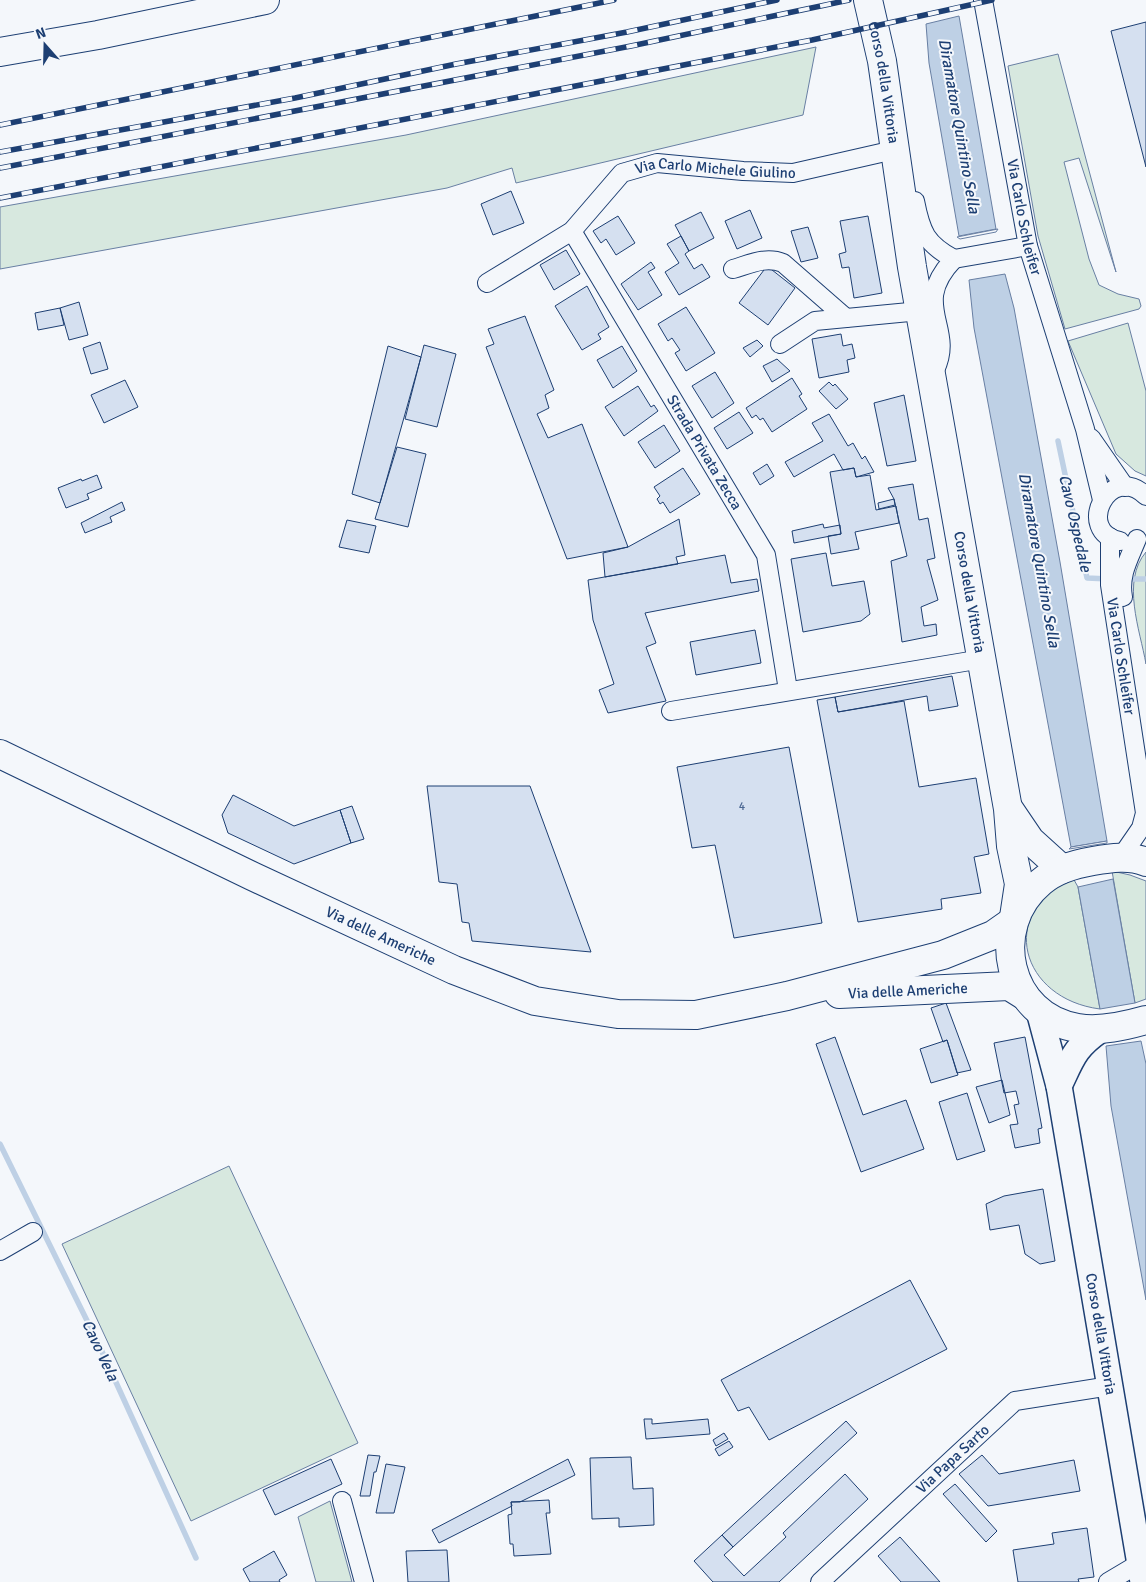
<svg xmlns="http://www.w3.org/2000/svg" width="1146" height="1582" font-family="Signika,sans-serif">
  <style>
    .green { fill: #d7e8df; stroke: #687fa3 }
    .water { fill: #bed0e5; stroke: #687fa3 }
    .pier { fill: #f4f7fb; stroke: #687fa3 }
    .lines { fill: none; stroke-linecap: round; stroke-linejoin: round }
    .stream { stroke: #bed0e5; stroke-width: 5.5 }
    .building { fill: #d5e0f0; stroke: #1d3f73 }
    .minor-casing { stroke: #1d3f73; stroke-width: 20 }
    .secondary-casing { stroke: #1d3f73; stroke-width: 28 }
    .primary-casing { stroke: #1d3f73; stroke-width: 30 }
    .motorway-casing { stroke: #1d3f73; stroke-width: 30 }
    .minor { stroke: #f4f7fb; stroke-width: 18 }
    .secondary { stroke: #f4f7fb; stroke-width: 25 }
    .primary { stroke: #f4f7fb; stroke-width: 28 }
    .motorway { stroke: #f4f7fb; stroke-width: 28 }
    .rail-casing { stroke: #1d3f73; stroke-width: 5.5 }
    .rail { stroke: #f4f7fb; stroke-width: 4; stroke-dasharray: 11; stroke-linecap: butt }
    .labels { text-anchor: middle; stroke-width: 4; stroke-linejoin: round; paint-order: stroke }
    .number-label { font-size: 12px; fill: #4b6792 }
    .street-label { font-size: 15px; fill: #1d3f73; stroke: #f4f7fb }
    .water-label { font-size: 16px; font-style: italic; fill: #1d3f73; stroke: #f4f7fb }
  </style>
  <rect width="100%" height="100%" fill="#f4f7fb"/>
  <path class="green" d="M 816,47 L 803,115 L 516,183 L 512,168 L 447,188 L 0,269 L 0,207 L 406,135 Z
    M 1058,54 L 1116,272 L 1079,158 L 1064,162 L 1089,259 L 1099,285 L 1118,294 L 1139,299 L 1141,306 L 1139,309 L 1065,329 L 1038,236 L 1008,66 Z
    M 1128,323 L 1146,391 L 1146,476 L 1135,471 L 1116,454 L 1068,341 Z
    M 1146,552 L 1146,664 C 1140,630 1121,581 1146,552 Z
    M 1112,871 L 1130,875 L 1146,881 L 1146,999 L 1135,1003 Z
    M 1073,878 L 1078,887 L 1100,1009 C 1021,999 996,913 1073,878 Z
    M 229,1166 L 358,1443 L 191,1521 L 62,1244 Z
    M 330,1501 L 352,1582 L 316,1582 L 298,1517 Z"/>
  <path class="water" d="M 959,16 L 996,229 L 959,236 L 929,63 L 926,24 Z
    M 1005,274 L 1014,308 L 1060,562 L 1107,841 L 1071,847 L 974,328 L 969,280 Z
    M 1113,879 L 1135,1003 L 1100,1009 L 1078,887 Z
    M 1141,1041 L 1146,1064 L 1146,1300 L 1111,1106 L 1106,1046 Z"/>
  <path class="pier" d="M 998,229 L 996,232 L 960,239 L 957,237 Z
    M 1107,841 L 1107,843 L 1069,849 L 1071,847 Z"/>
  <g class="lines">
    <path class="stream" d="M 1058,441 L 1087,578 L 1109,579
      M 1126,579 L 1146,579
      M 0,1144 L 99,1345 L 196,1558"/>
  </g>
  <path class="building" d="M 1146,22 L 1146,167 L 1111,31 Z
    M 511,191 L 524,223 L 493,235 L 481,204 Z
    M 750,210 L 762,238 L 737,249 L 725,221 Z
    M 701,212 L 714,238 L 689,251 L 675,225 Z
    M 618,216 L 635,243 L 616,255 L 606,239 L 601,243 L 593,231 Z
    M 868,216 L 882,293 L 854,298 L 849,267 L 842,268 L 839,254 L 846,252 L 840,221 Z
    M 808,227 L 818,258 L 801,262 L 791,231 Z
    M 681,236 L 689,251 L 685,254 L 694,269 L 702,264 L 710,277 L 679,295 L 665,272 L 679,263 L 667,244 Z
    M 566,250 L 580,274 L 554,290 L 540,265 Z
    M 651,262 L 655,268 L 648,272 L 662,295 L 638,310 L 621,284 Z
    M 767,266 L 795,288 L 768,325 L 739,303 Z
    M 587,286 L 609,327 L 598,334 L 601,339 L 582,350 L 555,306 Z
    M 79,302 L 88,335 L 69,340 L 60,308 Z
    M 686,307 L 715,353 L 686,371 L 675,353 L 680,350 L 672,338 L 668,341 L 658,324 Z
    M 60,308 L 64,325 L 38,330 L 35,313 Z
    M 525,316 L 554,390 L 545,395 L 549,408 L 537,414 L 548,438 L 582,424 L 628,547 L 567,559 L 486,347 L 494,344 L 488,329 Z
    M 841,334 L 843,346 L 852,344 L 855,358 L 847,360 L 849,372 L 819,378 L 812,339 Z
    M 757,340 L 763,346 L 750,357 L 743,348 Z
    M 100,342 L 108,369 L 91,374 L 83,348 Z
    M 424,345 L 456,354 L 437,427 L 405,419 Z
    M 388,346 L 421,357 L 380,503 L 352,494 Z
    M 622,346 L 637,371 L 613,388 L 597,360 Z
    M 777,359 L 790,371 L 772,382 L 763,366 Z
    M 715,372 L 734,403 L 712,418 L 692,386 Z
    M 792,378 L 802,394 L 799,396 L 807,409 L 772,432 L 763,418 L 760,420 L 756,415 L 752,418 L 746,408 Z
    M 125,380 L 138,407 L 104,423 L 91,395 Z
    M 829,382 L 833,386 L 835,384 L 848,399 L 836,409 L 819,391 Z
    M 638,386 L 651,407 L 654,405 L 658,411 L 624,436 L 605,407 Z
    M 904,395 L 916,461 L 887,466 L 874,403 Z
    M 739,412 L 753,433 L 727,449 L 714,428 Z
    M 829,414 L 848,446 L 853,443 L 862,459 L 865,456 L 874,472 L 856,477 L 854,468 L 843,470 L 834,454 L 794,477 L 785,462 L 823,441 L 812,423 Z
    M 664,425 L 680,451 L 655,468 L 638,442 Z
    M 397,447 L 426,454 L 408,527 L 375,519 Z
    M 767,464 L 774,476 L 760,485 L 753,473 Z
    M 683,468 L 700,494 L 670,513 L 663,502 L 660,504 L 657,499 L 660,496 L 654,487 Z
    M 854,468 L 856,477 L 870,475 L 876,510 L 896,506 L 899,523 L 855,532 L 859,549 L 831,554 L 828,536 L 841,534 L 830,472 Z
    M 97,475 L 102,488 L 87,494 L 89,499 L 66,508 L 58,488 L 81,479 L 82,481 Z
    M 913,484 L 919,520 L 928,518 L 935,558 L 927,560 L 938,600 L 921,607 L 924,626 L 936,624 L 937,635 L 902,642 L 891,561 L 907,556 L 894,499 L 888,488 Z
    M 894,499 L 895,505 L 879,509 L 878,503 Z
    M 122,502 L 125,510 L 110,517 L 112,522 L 85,533 L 81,523 Z
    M 679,519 L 685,555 L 676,557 L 678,564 L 605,577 L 603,553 L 628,547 Z
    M 347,520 L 376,526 L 369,553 L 339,547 Z
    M 823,524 L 824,528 L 840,525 L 841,534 L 794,543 L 792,531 Z
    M 826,553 L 832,586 L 864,581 L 870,614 L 861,621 L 803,632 L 791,559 Z
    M 725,555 L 731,583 L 757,579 L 759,591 L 645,613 L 656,643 L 646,647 L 666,701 L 608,713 L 599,690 L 614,684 L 593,620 L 588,580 Z
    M 755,630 L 761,663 L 696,675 L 690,642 Z
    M 952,676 L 958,706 L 929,711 L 927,696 L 838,712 L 835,697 Z
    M 835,697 L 838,712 L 904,701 L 919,787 L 976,778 L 989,854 L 974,857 L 981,893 L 941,899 L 942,909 L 858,922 L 817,700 Z
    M 789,747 L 822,923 L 734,938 L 715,845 L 692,848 L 677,767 Z
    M 427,786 L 530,786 L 591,952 L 472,941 L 469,923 L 462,922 L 457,884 L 439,882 Z
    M 233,795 L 294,826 L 340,810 L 351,843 L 294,864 L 228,833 L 222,815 Z
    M 352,806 L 364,839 L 351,843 L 340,810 Z
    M 946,1003 L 971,1070 L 957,1073 L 947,1040 L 943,1042 L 931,1008 Z
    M 835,1037 L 863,1115 L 906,1100 L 924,1149 L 861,1172 L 816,1044 Z
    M 1025,1037 L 1042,1128 L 1038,1129 L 1040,1143 L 1015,1148 L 1010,1125 L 1018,1124 L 1014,1105 L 1019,1104 L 1016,1091 L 1004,1093 L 994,1043 Z
    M 947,1040 L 958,1075 L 931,1083 L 920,1049 Z
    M 1002,1080 L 1010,1115 L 989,1123 L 976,1087 Z
    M 967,1093 L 985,1151 L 957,1160 L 939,1102 Z
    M 1043,1189 L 1055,1261 L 1040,1264 L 1025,1254 L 1019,1225 L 990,1230 L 986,1204 L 1004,1196 Z
    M 910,1280 L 947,1349 L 769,1440 L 749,1407 L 738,1411 L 721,1380 Z
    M 644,1419 L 652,1419 L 652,1424 L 708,1419 L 710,1434 L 646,1439 Z
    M 846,1421 L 857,1433 L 733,1547 L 722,1535 Z
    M 724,1433 L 728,1439 L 716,1446 L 713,1440 Z
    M 729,1441 L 733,1447 L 719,1456 L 715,1449 Z
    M 368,1455 L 380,1456 L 376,1472 L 374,1472 L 370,1496 L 360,1496 Z
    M 982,1455 L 999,1474 L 1074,1460 L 1080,1491 L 988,1506 L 959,1474 Z
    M 631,1457 L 633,1489 L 653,1488 L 654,1525 L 619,1527 L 619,1518 L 592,1519 L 590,1458 Z
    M 331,1459 L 342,1484 L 275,1515 L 263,1490 Z
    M 568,1459 L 575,1475 L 520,1502 L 511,1502 L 512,1506 L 439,1543 L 432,1530 Z
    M 386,1464 L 405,1467 L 394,1513 L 376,1513 Z
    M 845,1474 L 868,1499 L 779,1582 L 713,1582 L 694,1561 L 722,1535 L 733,1547 L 724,1555 L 744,1576 L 786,1537 L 783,1533 Z
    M 955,1484 L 997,1531 L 986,1542 L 943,1494 Z
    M 549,1500 L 550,1513 L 546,1513 L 551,1554 L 514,1556 L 513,1544 L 510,1544 L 508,1515 L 512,1514 L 511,1502 Z
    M 1087,1528 L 1094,1577 L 1078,1579 L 1079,1582 L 1018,1582 L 1013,1550 L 1054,1544 L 1052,1533 Z
    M 900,1537 L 940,1582 L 901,1582 L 878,1556 Z
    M 447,1550 L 449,1582 L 408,1582 L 406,1551 Z
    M 274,1551 L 287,1575 L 279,1580 L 280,1582 L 250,1582 L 243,1569 Z"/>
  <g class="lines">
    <g class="minor-casing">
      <g id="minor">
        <path id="s1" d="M 983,0 L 1028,246 L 1085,429 L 1102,500"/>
        <path d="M 915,201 C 921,232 926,244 954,259 C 909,306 956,327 935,370"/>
        <path id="s2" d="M 572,231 L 766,555 L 788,690"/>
        <path d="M 954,259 L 1028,246"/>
        <path d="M 733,269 C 750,264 766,256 783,263 L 846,318"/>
        <path id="s3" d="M 487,283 L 572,231 L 622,173 L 657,163 L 743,171 L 793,173 L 894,150"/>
        <path d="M 780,344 L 815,321 L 920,311"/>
        <path d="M 1091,438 L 1125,487"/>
        <path id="s4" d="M 1110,537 L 1110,585 L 1145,813 L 1141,828 L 1121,857"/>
        <path d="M 1120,541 C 1074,532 1109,461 1146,496"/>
        <path d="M 1123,597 C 1119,575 1129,559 1137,539"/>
        <path d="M 671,711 L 982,659"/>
        <path d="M 0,1251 L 33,1232"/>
        <path d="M 342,1501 L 364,1582"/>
        <path id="s5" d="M 820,1582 L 1015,1401 L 1110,1386"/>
        <path d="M 1108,1582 L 1140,1563"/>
      </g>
    </g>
    <g class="secondary-casing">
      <g id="secondary">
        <path id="s6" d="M 1039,1011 L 1059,1086 L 1143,1582"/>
        <path d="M 1059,1086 C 1072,1059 1074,1048 1100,1030"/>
      </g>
    </g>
    <g class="primary-casing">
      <g id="primary">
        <path id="s7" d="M 868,0 L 882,61 L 912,267 L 1008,809 L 1011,846 L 1019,884 L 1014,917"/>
        <path id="s8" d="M 0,754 L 252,876 L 454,970 L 535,1001 L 618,1014 L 696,1015 L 787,996 L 943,955 L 993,935 L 1013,921"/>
        <path d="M 1009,809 L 1030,840 L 1062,869"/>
        <path d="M 1146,862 C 1130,855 1110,858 1093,861 C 1075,864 1056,869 1041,882 C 987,927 1007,1017 1078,1028 C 1100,1032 1125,1026 1146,1020"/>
        <path id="s9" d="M 839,994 L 1009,986 L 1025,996"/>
      </g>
    </g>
    <g class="motorway-casing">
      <path id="motorway" d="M 0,52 L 98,35 L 265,0"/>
    </g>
    <use href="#minor" class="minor"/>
    <use href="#secondary" class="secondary"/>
    <use href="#primary" class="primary"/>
    <use href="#motorway" class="motorway"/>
    <g class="rail-casing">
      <path id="rail" d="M 0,125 L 614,0
        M 0,152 L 295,98 L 456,64 L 627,32 L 777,0
        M 0,168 L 631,46 L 849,0
        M 0,198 L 812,40 L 992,0"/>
    </g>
    <use href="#rail" class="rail"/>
  </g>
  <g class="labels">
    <g class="number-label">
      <text x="742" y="810">4</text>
    </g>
    <g class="street-label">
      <text dy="5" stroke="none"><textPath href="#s7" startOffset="84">Corso della Vittoria</textPath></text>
      <text dy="5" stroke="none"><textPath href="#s3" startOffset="271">Via Carlo Michele Giulino</textPath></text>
      <text dy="5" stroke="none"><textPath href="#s1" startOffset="221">Via Carlo Schleifer</textPath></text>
      <text dy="5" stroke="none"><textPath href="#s2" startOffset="258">Strada Privata Zecca</textPath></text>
      <text dy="5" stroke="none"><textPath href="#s7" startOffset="601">Corso della Vittoria</textPath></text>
      <text dy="5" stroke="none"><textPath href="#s4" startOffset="120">Via Carlo Schleifer</textPath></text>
      <text dy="5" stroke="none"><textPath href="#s8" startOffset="422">Via delle Americhe</textPath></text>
      <text dy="5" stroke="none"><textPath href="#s9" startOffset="69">Via delle Americhe</textPath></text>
      <text dy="5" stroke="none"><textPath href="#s6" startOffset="329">Corso della Vittoria</textPath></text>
      <text dy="5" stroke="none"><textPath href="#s5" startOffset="181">Via Papa Sarto</textPath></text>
    </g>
    <g class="water-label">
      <text transform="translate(960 126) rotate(80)" y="6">Diramatore Quintino Sella</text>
      <text transform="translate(1076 523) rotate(77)" y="6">Cavo Ospedale</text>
      <text transform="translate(1040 560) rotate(80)" y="6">Diramatore Quintino Sella</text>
      <text transform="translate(101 1350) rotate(65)" y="6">Cavo Vela</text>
    </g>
  </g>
  <g transform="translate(45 45) rotate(340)" stroke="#f4f7fb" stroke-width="4" paint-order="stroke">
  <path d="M0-4L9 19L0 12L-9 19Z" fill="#1d3f73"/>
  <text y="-8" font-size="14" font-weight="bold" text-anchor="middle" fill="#1d3f73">N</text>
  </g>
</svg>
